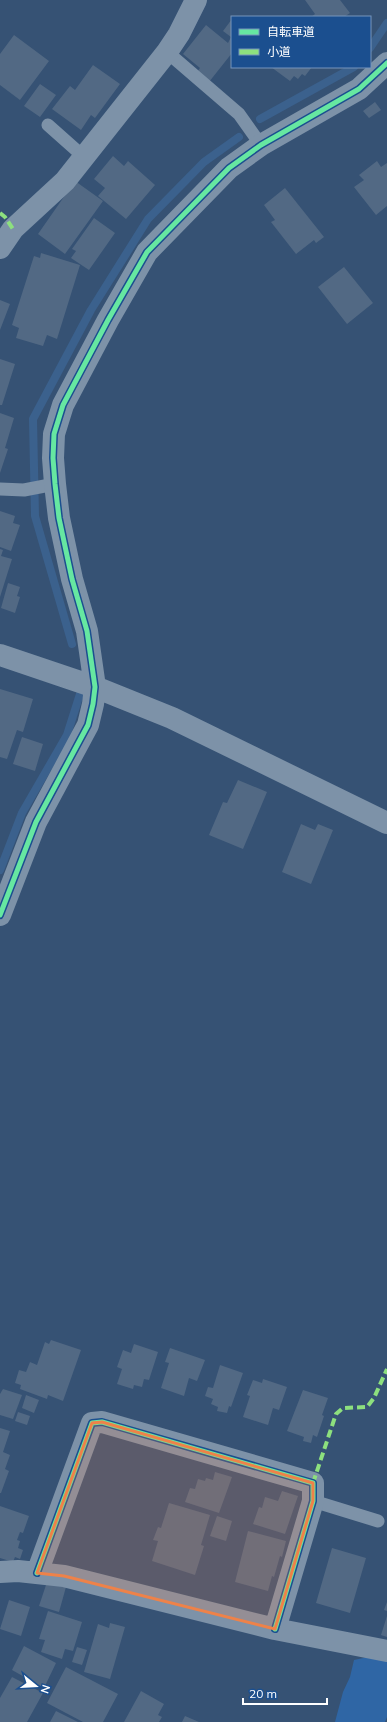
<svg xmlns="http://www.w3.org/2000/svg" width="387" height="1722" font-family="Mulish,'Noto Sans JP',sans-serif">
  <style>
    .green { fill: #2f66a5 }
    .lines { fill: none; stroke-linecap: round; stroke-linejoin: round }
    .stream { stroke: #3b618d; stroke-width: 8 }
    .building { fill: #526984 }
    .lane { stroke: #7d92a8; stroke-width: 13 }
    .street { stroke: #7d92a8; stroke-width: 22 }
    .quiet { stroke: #8de07e; stroke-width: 4; stroke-dasharray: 8 4; stroke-linecap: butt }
    .cycleway-casing { stroke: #1b4f8f; stroke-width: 8 }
    .cycleway { stroke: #66e7a1; stroke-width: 5 }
    .marked { fill: #ee8249; fill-opacity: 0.2; stroke: #ee8249; stroke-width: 3; stroke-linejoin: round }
  </style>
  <rect width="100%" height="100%" fill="#365274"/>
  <path class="green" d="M 368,1657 L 387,1659 L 387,1717 L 385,1722 L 335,1722 L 343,1692 L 350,1677 L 354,1660 Z"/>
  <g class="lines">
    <path class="stream" d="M 370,48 L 387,23
      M 260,119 L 354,67
      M 72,644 L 35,516 L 33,419 L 91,310 L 148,219 L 204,162 L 239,137
      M 0,870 L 22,813 L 67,735 L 80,694"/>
  </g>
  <path class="building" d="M 305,0 L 340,0 L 350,13 L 344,17 L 311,17 L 315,14 Z
    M 232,19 L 232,53 L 209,82 L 197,72 L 200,68 L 183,54 L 206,25 L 228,43 L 231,37 L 223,31 Z
    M 14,35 L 49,61 L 20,100 L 0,85 L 0,54 Z
    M 93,65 L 120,84 L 95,118 L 91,115 L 81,130 L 52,109 L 70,86 L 75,90 Z
    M 271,67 L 312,67 L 305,76 L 302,74 L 298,79 L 294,76 L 290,81 Z
    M 40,84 L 56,95 L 40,117 L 24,106 Z
    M 375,102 L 381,110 L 369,118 L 363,111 Z
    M 113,156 L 124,166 L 128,161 L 155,185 L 126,219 L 98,196 L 105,188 L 94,179 Z
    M 377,161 L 381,167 L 387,163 L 387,206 L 376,215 L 354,187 L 364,180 L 359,175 Z
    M 75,181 L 103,201 L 65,254 L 38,234 Z
    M 285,188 L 324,237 L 316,243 L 314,240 L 296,254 L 271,222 L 275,220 L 264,205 Z
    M 94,218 L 115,233 L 89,270 L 71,258 L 76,251 L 72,249 Z
    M 41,253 L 80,265 L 57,339 L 47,335 L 43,346 L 16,338 L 19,328 L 12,325 L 34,256 L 40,258 Z
    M 344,267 L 373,303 L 347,324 L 318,287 Z
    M 0,300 L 10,304 L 0,330 Z
    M 0,359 L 15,364 L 2,405 L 0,405 Z
    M 0,413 L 14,418 L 5,448 L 8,449 L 0,473 Z
    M 0,511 L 15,516 L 13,523 L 20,525 L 11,551 L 0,547 Z
    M 0,549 L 3,550 L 1,556 L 12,559 L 0,597 Z
    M 8,583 L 20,587 L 17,596 L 20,597 L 15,613 L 1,608 Z
    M 0,689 L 33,699 L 23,732 L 17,730 L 7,759 L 0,757 Z
    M 22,737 L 43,744 L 35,771 L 13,764 Z
    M 238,780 L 267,792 L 243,849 L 209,835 L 223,802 L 227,803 Z
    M 301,824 L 315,830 L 318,824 L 333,830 L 311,884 L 282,872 Z
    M 51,1340 L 81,1350 L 63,1401 L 48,1395 L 47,1399 L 20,1389 L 21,1385 L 15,1383 L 19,1370 L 26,1372 L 30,1362 L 37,1365 L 45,1342 L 49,1344 Z
    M 134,1344 L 158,1352 L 149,1380 L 144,1379 L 142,1387 L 134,1385 L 133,1389 L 117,1384 L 122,1369 L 117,1367 L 123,1350 L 131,1353 Z
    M 170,1348 L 205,1360 L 197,1381 L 189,1378 L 184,1396 L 161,1388 L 169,1363 L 165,1362 Z
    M 220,1365 L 243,1373 L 231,1407 L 229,1406 L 227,1413 L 217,1411 L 218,1407 L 211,1404 L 213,1399 L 205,1396 L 208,1387 L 213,1388 Z
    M 263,1379 L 287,1387 L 279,1410 L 273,1408 L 268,1425 L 243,1417 L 250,1396 L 247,1395 L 253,1380 L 262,1383 Z
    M 3,1389 L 22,1395 L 13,1419 L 0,1415 L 0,1394 Z
    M 303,1390 L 328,1398 L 322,1415 L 324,1416 L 317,1437 L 313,1435 L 311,1443 L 303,1441 L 304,1437 L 287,1431 Z
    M 26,1395 L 39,1400 L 34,1413 L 22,1408 Z
    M 18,1412 L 30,1416 L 27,1425 L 15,1421 Z
    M 0,1428 L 10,1431 L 3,1452 L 10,1455 L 5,1469 L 9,1471 L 1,1493 L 0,1493 Z
    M 215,1472 L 232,1477 L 219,1513 L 185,1502 L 190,1488 L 195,1489 L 198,1479 L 205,1481 L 206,1478 L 213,1480 Z
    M 282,1491 L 298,1496 L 285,1534 L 253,1524 L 259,1507 L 262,1508 L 265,1497 L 278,1501 Z
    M 169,1503 L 210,1515 L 201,1545 L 204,1546 L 195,1575 L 152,1561 L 158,1541 L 153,1540 L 158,1527 L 161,1528 Z
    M 0,1506 L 29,1516 L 23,1533 L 20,1532 L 17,1540 L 20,1541 L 18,1548 L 23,1550 L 20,1559 L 15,1557 L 13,1562 L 0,1558 Z
    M 217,1516 L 232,1521 L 226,1541 L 210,1536 Z
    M 248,1531 L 286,1541 L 282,1557 L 280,1556 L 274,1577 L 272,1576 L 268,1591 L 235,1582 Z
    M 332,1548 L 366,1558 L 350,1613 L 316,1603 Z
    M 47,1582 L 66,1587 L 59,1612 L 39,1606 Z
    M 9,1600 L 30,1607 L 21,1636 L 0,1629 Z
    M 387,1602 L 387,1611 L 384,1610 Z
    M 48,1611 L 82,1622 L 73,1651 L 65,1649 L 62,1659 L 41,1652 L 45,1640 L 39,1639 Z
    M 387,1616 L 387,1637 L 381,1635 Z
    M 110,1623 L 125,1627 L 110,1679 L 84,1672 L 98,1624 L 109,1628 Z
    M 24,1646 L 56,1663 L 44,1688 L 12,1670 Z
    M 77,1647 L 87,1650 L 82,1665 L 72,1662 Z
    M 66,1667 L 118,1694 L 103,1722 L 83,1722 L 47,1703 Z
    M 12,1677 L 43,1693 L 27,1722 L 0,1722 L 0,1698 Z
    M 141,1691 L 164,1704 L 158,1715 L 162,1717 L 159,1722 L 124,1722 Z
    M 56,1711 L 78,1722 L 50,1722 Z
    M 185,1716 L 199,1722 L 182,1722 Z"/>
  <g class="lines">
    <path class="lane" d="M 167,52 L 239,114 L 261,145
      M 48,125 L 84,157
      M 0,489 L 24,490 L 55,484
      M 313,1501 L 378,1521"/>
    <path class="street" d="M 0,248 L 13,229 L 65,181 L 167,52 L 179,34 L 196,0
      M 0,655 L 95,687 L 172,718 L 387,823
      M 0,915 L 36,822 L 88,725 L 93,704 L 95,687 L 87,631 L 72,579 L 59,518 L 55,484 L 53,458 L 54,434 L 63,405 L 108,320 L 147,252 L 229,168 L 261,145 L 359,89 L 387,63
      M 0,1572 L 18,1571 L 64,1576 L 275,1629 L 387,1651
      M 37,1573 L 92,1423 L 102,1422 L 313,1483 L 313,1501 L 275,1629"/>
    <path class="quiet" d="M 0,213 L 5,217 L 13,229
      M 313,1483 L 336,1414 L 343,1408 L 367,1407 L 374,1398 L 387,1369"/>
    <g class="cycleway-casing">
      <path id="cycleway" d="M 0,915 L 36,822 L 88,725 L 93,704 L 95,687 L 87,631 L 72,579 L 59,518 L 55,484 L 53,458 L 54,434 L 63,405 L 108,320 L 147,252 L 229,168 L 261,145 L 359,89 L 387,63
        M 37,1573 L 92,1423 L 102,1422 L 313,1483 L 313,1501 L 275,1629"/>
    </g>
    <use href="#cycleway" class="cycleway"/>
  </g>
  <path class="marked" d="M 102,1422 L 313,1483 L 313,1501 L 275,1629 L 64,1576 L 37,1573 L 92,1423 Z"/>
  <rect x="231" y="16" width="140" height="52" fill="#1b4f8f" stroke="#7695bc"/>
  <rect x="239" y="29" width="20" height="6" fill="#66e7a1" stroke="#7695bc"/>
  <text x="267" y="36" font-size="12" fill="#ffffff">自転車道</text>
  <rect x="239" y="49" width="20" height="6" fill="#8de07e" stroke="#7695bc"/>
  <text x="267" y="56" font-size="12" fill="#ffffff">小道</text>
  <g transform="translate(36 1686) rotate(108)" stroke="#1b4f8f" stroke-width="3" paint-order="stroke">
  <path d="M0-3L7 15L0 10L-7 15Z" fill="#ffffff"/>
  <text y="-6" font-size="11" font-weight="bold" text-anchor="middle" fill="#ffffff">N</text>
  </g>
  <path d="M243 1698v6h84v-6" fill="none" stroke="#ffffff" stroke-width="2"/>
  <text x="249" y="1698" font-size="12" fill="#ffffff" stroke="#1b4f8f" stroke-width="3" paint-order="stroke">20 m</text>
</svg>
